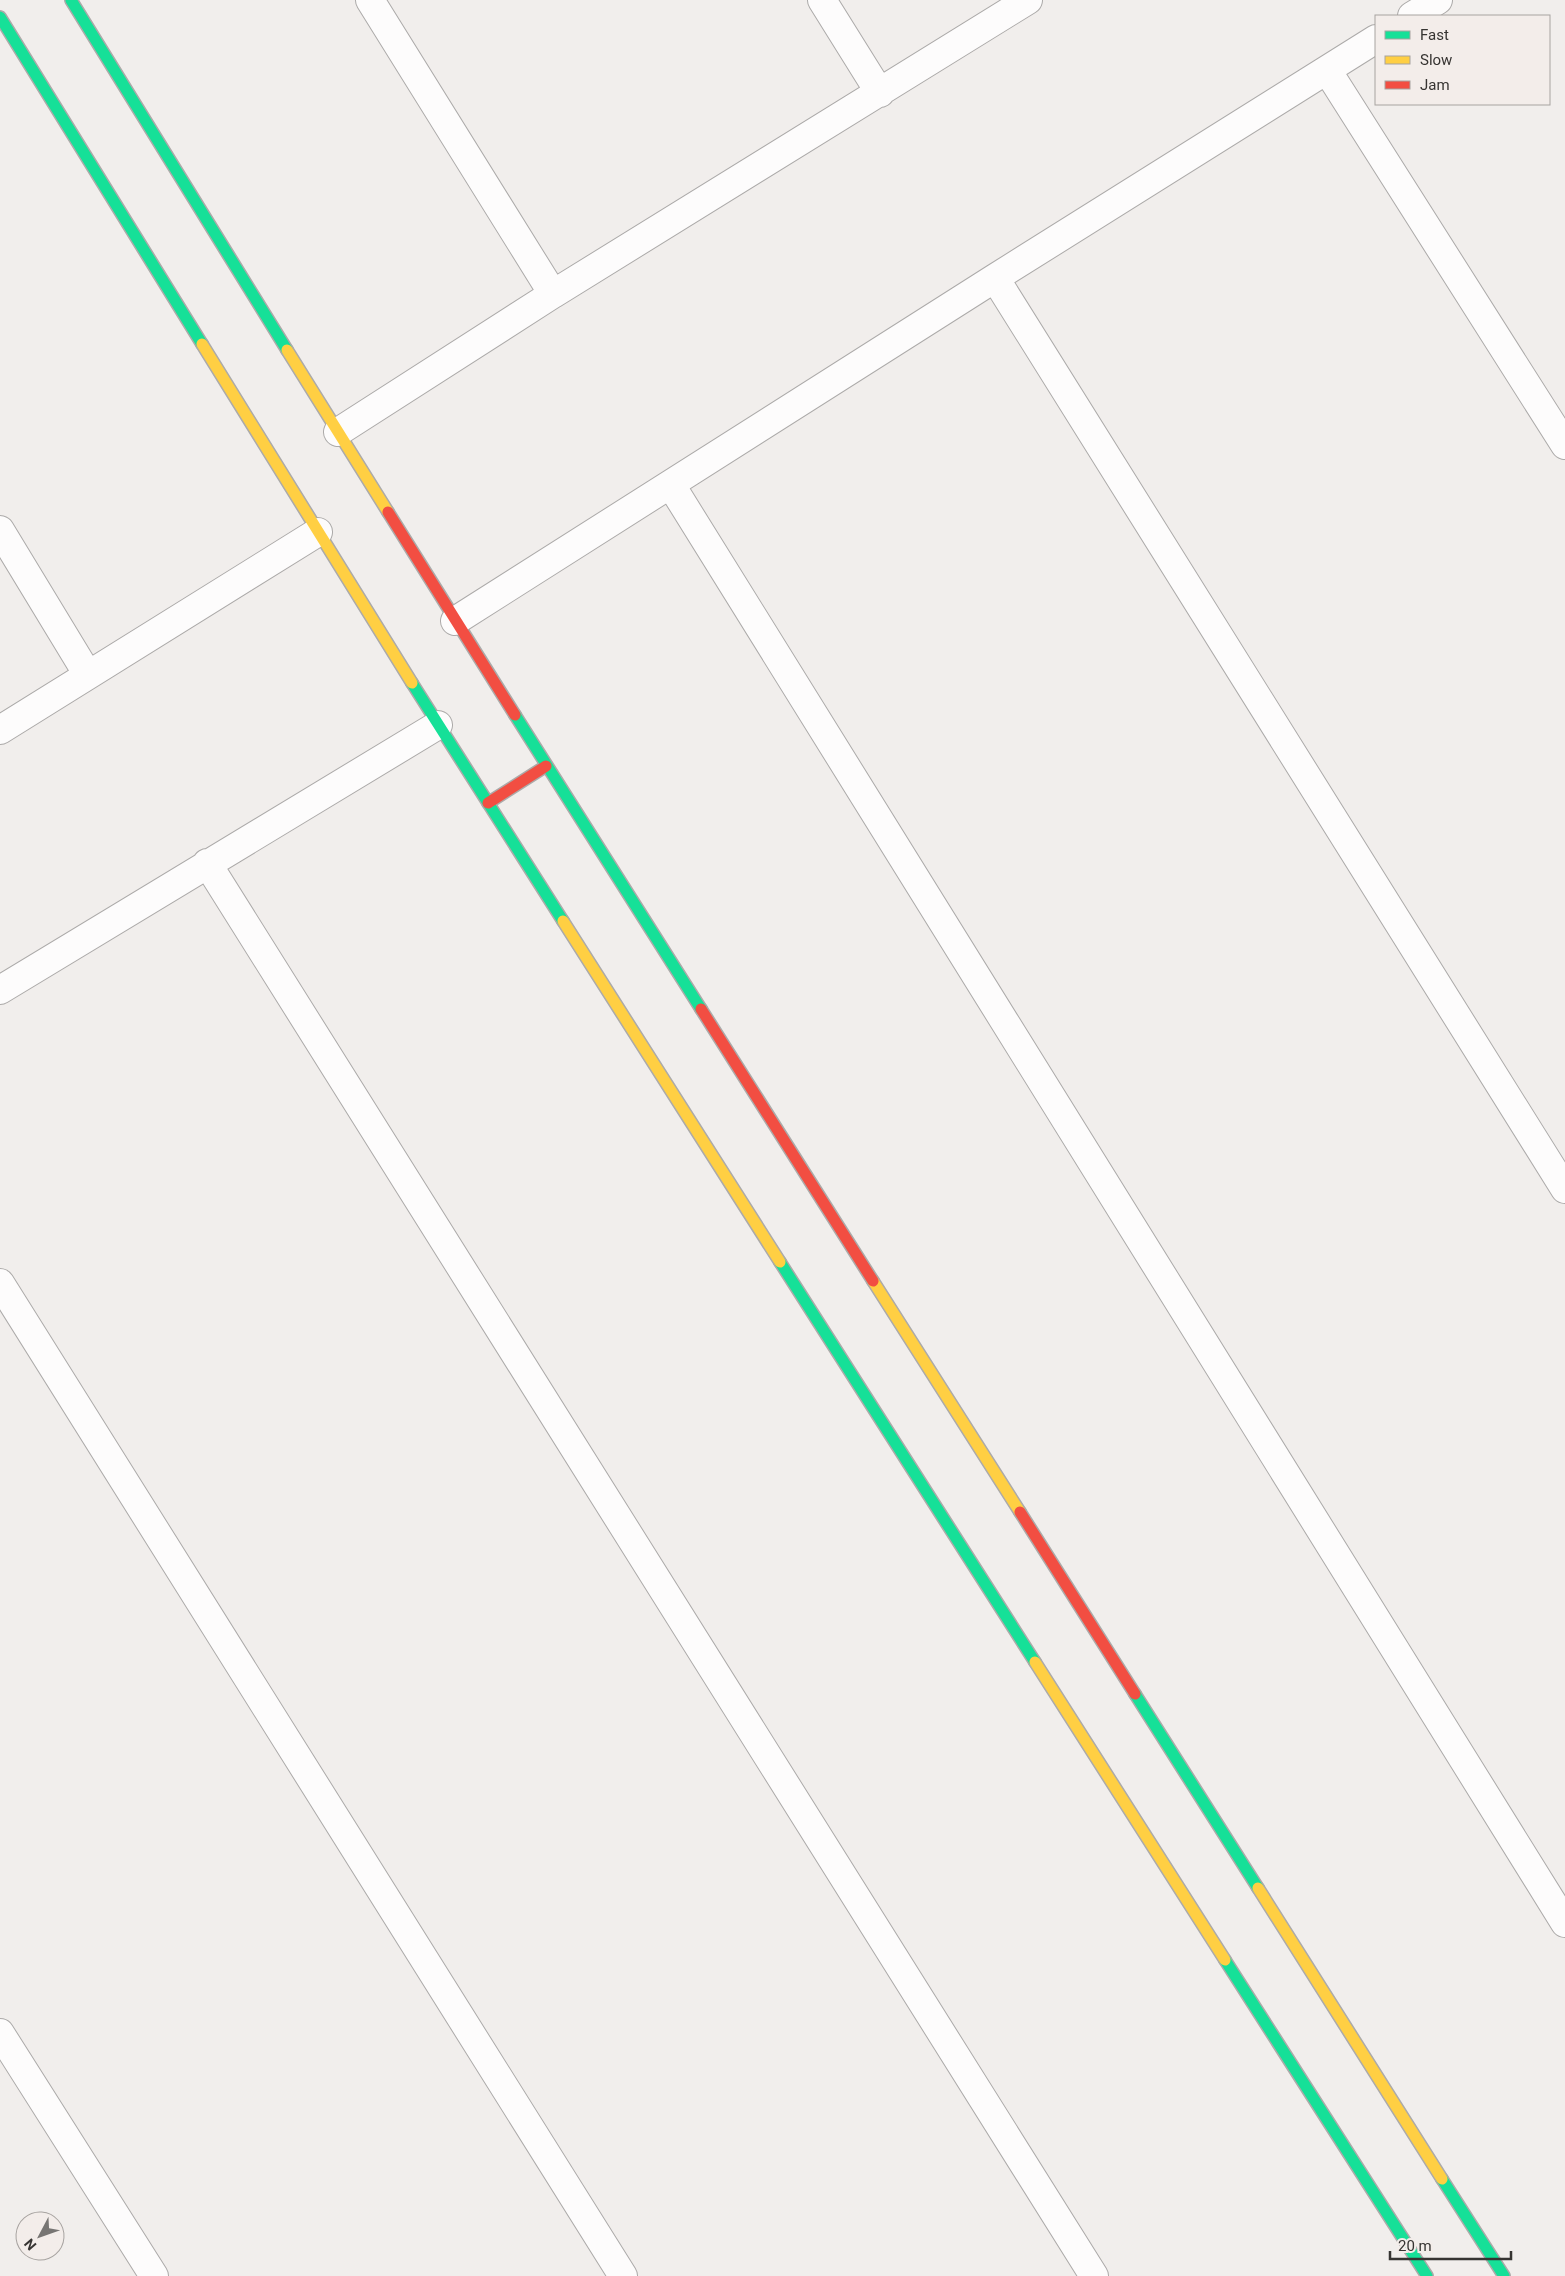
<svg xmlns="http://www.w3.org/2000/svg" width="1565" height="2276" font-family="Roboto,sans-serif">
  <style>
    .lines { fill: none; stroke-linecap: round; stroke-linejoin: round }
    .street-casing { stroke: #acaaa9; stroke-width: 30 }
    .fast-casing { stroke: #acaaa9; stroke-width: 14 }
    .slow-casing { stroke: #acaaa9; stroke-width: 14 }
    .jam-casing { stroke: #acaaa9; stroke-width: 14 }
    .street { stroke: #fdfcfc; stroke-width: 28 }
    .fast { stroke: #16e098; stroke-width: 11 }
    .slow { stroke: #ffcf43; stroke-width: 11 }
    .jam { stroke: #f24e42; stroke-width: 11 }
  </style>
  <rect width="100%" height="100%" fill="#f1eeec"/>
  <g class="lines">
    <g class="street-casing">
      <path id="street" d="M 822,0 L 880,93
        M 1412,16 L 1438,0
        M 1327,70 L 1565,445
        M 995,278 L 1565,1189
        M 553,294 L 1028,0
        M 338,432 L 553,294 L 370,0
        M 671,485 L 1565,1923
        M 0,530 L 88,675
        M 455,621 L 995,278 L 1376,39
        M 0,730 L 318,532
        M 207,863 L 1094,2276
        M 0,990 L 438,725
        M 0,1283 L 623,2276
        M 0,2033 L 154,2276"/>
    </g>
    <g class="fast-casing">
      <path id="fast" d="M 71,0 L 287,350
        M 0,17 L 202,344
        M 412,683 L 563,921
        M 515,715 L 701,1009
        M 780,1262 L 1035,1662
        M 1135,1694 L 1258,1888
        M 1225,1960 L 1427,2276
        M 1442,2179 L 1504,2276"/>
    </g>
    <g class="slow-casing">
      <path id="slow" d="M 202,344 L 412,683
        M 287,350 L 388,512
        M 563,921 L 780,1262
        M 873,1281 L 1020,1512
        M 1035,1662 L 1225,1960
        M 1258,1888 L 1442,2179"/>
    </g>
    <g class="jam-casing">
      <path id="jam" d="M 388,512 L 515,715
        M 488,803 L 546,766
        M 701,1009 L 873,1281
        M 1020,1512 L 1135,1694"/>
    </g>
    <use href="#street" class="street"/>
    <use href="#fast" class="fast"/>
    <use href="#slow" class="slow"/>
    <use href="#jam" class="jam"/>
  </g>
  <rect x="1375" y="15" width="175" height="90" fill="#f3edea" stroke="#a7a3a0"/>
  <rect x="1385" y="31" width="25" height="8" fill="#16e098" stroke="#a7a3a0"/>
  <text x="1420" y="40" font-size="15" fill="#363432">Fast</text>
  <rect x="1385" y="56" width="25" height="8" fill="#ffcf43" stroke="#a7a3a0"/>
  <text x="1420" y="65" font-size="15" fill="#363432">Slow</text>
  <rect x="1385" y="81" width="25" height="8" fill="#f24e42" stroke="#a7a3a0"/>
  <text x="1420" y="90" font-size="15" fill="#363432">Jam</text>
  <g transform="translate(40 2236) rotate(229)"><circle r="24" fill="#f3edea" stroke="#a7a3a0"/>
  <path d="M0-4L9 19L0 12L-9 19Z" fill="#777573"/>
  <text y="-8" font-size="14" font-weight="bold" text-anchor="middle" fill="#363432">N</text>
  </g>
  <path d="M1390 2251v8h121v-8" fill="none" stroke="#363432" stroke-width="2.5"/>
  <text x="1398" y="2251" font-size="15" fill="#363432" stroke="#f3edea" stroke-width="4" paint-order="stroke">20 m</text>
</svg>
